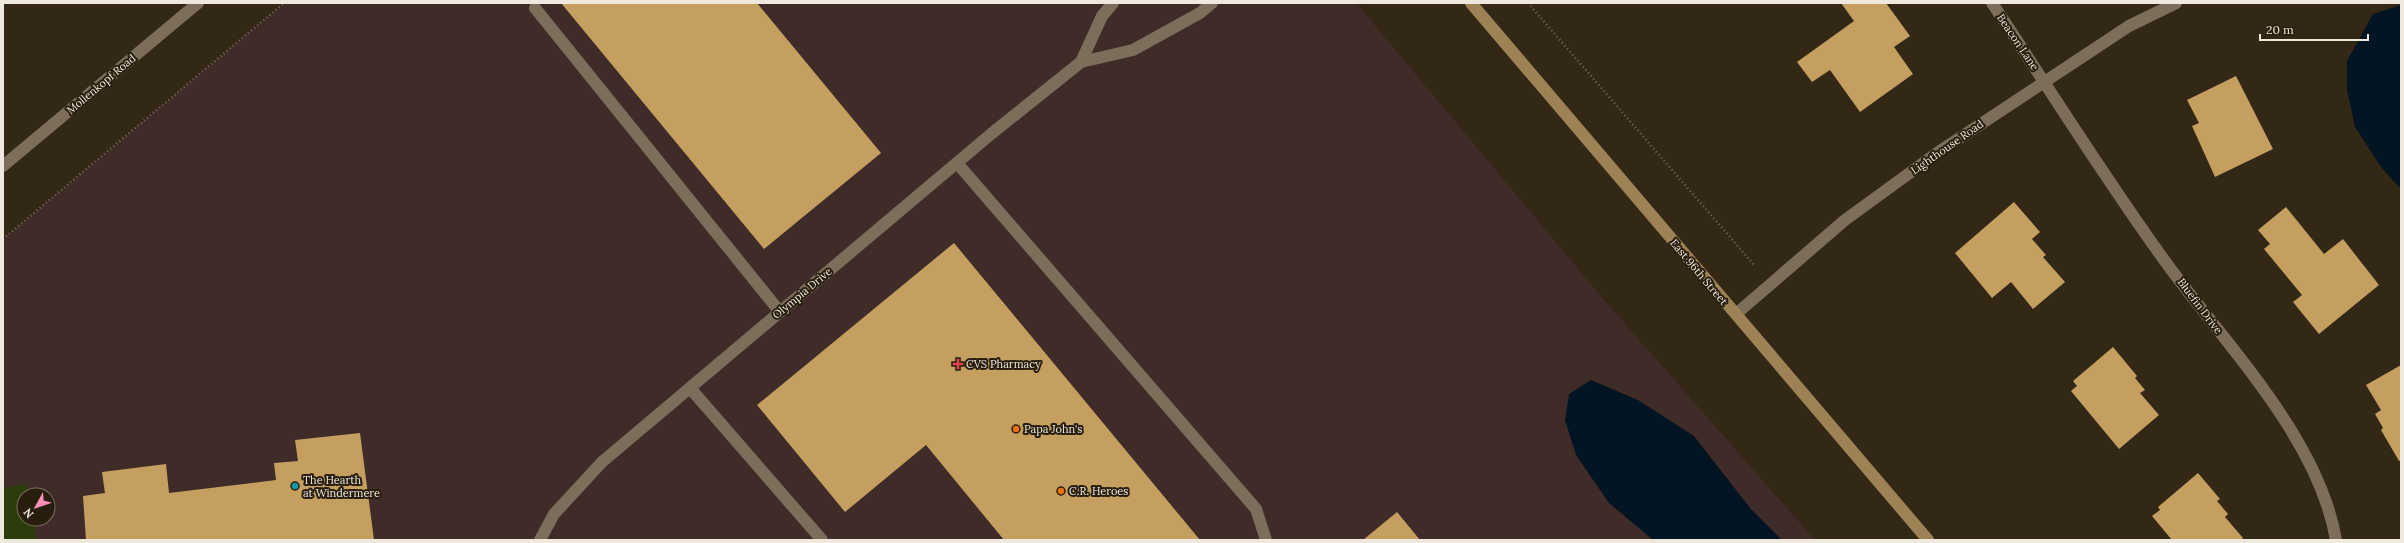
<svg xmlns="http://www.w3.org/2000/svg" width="2404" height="543" font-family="Lora,serif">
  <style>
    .commercial { fill: #3f2c28; fill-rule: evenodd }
    .green { fill: #2c3c0d }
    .water { fill: #031422 }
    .building { fill: #c59f60 }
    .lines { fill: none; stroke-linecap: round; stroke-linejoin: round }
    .path { stroke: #756b5b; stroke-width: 2.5; stroke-dasharray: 1 3; stroke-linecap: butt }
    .lane { stroke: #7b6e5a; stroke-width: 12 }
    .street { stroke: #7b6e5a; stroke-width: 12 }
    .secondary { stroke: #7b6e5a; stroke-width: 12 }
    .primary { stroke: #9c8254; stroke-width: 12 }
    .health-dot { fill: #e0444e; stroke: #291e0d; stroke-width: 1.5 }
    .food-dot { fill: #e8710a; stroke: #291e0d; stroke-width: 1.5 }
    .culture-dot { fill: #0f9aa8; stroke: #291e0d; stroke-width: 1.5 }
    .labels { text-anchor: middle; stroke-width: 4; stroke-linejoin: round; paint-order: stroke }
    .street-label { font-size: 11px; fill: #efe8dd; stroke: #291e0d }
    .poi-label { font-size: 11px; fill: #efe8dd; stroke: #291e0d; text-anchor: start }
  </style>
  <rect width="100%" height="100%" fill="#332816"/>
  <path class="commercial" d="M 284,3 L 1356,3 L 1604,300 L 1815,540 L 3,540 L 3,239 ZM 24,495 L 48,495 L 48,519 L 24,519 Z"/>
  <path class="green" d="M 27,484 L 29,495 L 24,495 L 24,519 L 33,519 L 36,540 L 3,540 L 3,488 Z"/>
  <path class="water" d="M 2401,5 L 2401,189 L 2381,167 L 2355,127 L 2347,90 L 2347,61 L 2373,14 Z
    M 1591,380 L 1638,400 L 1694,436 L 1750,508 L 1782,540 L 1653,540 L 1609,503 L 1576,455 L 1565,420 L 1569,394 Z"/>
  <path class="building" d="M 561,3 L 757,3 L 881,153 L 764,249 Z
    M 1841,3 L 1886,3 L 1910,36 L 1894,47 L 1913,74 L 1860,112 L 1830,70 L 1812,82 L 1797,62 L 1854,21 Z
    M 2236,76 L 2273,149 L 2215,177 L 2192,126 L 2199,123 L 2187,100 Z
    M 2014,202 L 2040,232 L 2032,239 L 2046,255 L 2043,257 L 2065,282 L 2033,309 L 2011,282 L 1992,298 L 1955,253 Z
    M 2286,207 L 2324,254 L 2343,239 L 2379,285 L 2319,334 L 2293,302 L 2302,295 L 2264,249 L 2270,244 L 2258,230 Z
    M 954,243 L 1200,540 L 1004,540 L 926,445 L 845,512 L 757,405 Z
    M 2113,347 L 2137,376 L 2135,378 L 2145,390 L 2140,393 L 2159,415 L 2119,449 L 2071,391 L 2077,386 L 2073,381 Z
    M 2401,365 L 2401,460 L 2399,461 L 2381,430 L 2383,428 L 2375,414 L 2381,410 L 2366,385 Z
    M 360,433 L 374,540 L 86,540 L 83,496 L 105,493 L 102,472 L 166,464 L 169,493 L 276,480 L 274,463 L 298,461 L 295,440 Z
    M 2198,473 L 2220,499 L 2217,501 L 2228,514 L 2225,517 L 2243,538 L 2241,540 L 2172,540 L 2152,516 L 2160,510 L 2158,507 Z
    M 1397,512 L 1420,540 L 1363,540 Z"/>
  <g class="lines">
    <path class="path" d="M 1528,3 L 1755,266
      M 3,239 L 284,3"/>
    <path class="lane" d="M 535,8 L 780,312
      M 957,163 L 1256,509 L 1266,540
      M 690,388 L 822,540"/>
    <path class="street" d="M 1992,3 C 2051,91 2107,182 2170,268 C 2229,348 2319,440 2336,540
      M 1081,62 L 1102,16 L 1113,3
      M 1736,314 L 1845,220 L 1937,153 L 2129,26 L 2176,3
      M 540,540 L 554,514 L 602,462 L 991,134 L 1081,62 L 1133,50 L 1200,13 L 1212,3"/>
    <path class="secondary" d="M 3,166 L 198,3"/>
    <path class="primary" d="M 1471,3 L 1928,540"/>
  </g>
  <path class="health-dot" d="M956 358h4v4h4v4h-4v4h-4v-4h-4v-4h4z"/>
  <g class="food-dot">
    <circle cx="1016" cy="429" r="4"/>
    <circle cx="1061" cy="491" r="4"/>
  </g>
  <circle class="culture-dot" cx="295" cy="486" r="4"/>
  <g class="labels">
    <g class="street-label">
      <text transform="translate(2018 42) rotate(56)" y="4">Beacon Lane</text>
      <text transform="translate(101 84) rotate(-40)" y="4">Mollenkopf Road</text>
      <text transform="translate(1947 147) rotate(-35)" y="4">Lighthouse Road</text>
      <text transform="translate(1699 272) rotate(50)" y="4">East 96th Street</text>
      <text transform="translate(802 293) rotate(-40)" y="4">Olympia Drive</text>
      <text transform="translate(2200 306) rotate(53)" y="4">Bluefin Drive</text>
    </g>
    <g class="poi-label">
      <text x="966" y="368">CVS Pharmacy</text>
      <text x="1024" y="433">Papa John's</text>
      <text x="303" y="484">The Hearth<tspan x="303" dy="13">at Windermere</tspan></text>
      <text x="1069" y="495">C.R. Heroes</text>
    </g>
  </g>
  <rect width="2404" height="543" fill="none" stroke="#efe8dd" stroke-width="8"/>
  <g transform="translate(36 507) rotate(230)"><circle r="19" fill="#291e0d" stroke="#786f60"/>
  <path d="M0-3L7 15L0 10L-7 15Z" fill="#ff8eb9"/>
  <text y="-6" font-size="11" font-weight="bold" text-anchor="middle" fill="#efe8dd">N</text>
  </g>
  <path d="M2260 34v6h108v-6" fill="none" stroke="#efe8dd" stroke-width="2"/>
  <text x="2266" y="34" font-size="12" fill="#efe8dd" stroke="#291e0d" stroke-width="3" paint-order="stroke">20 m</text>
</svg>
